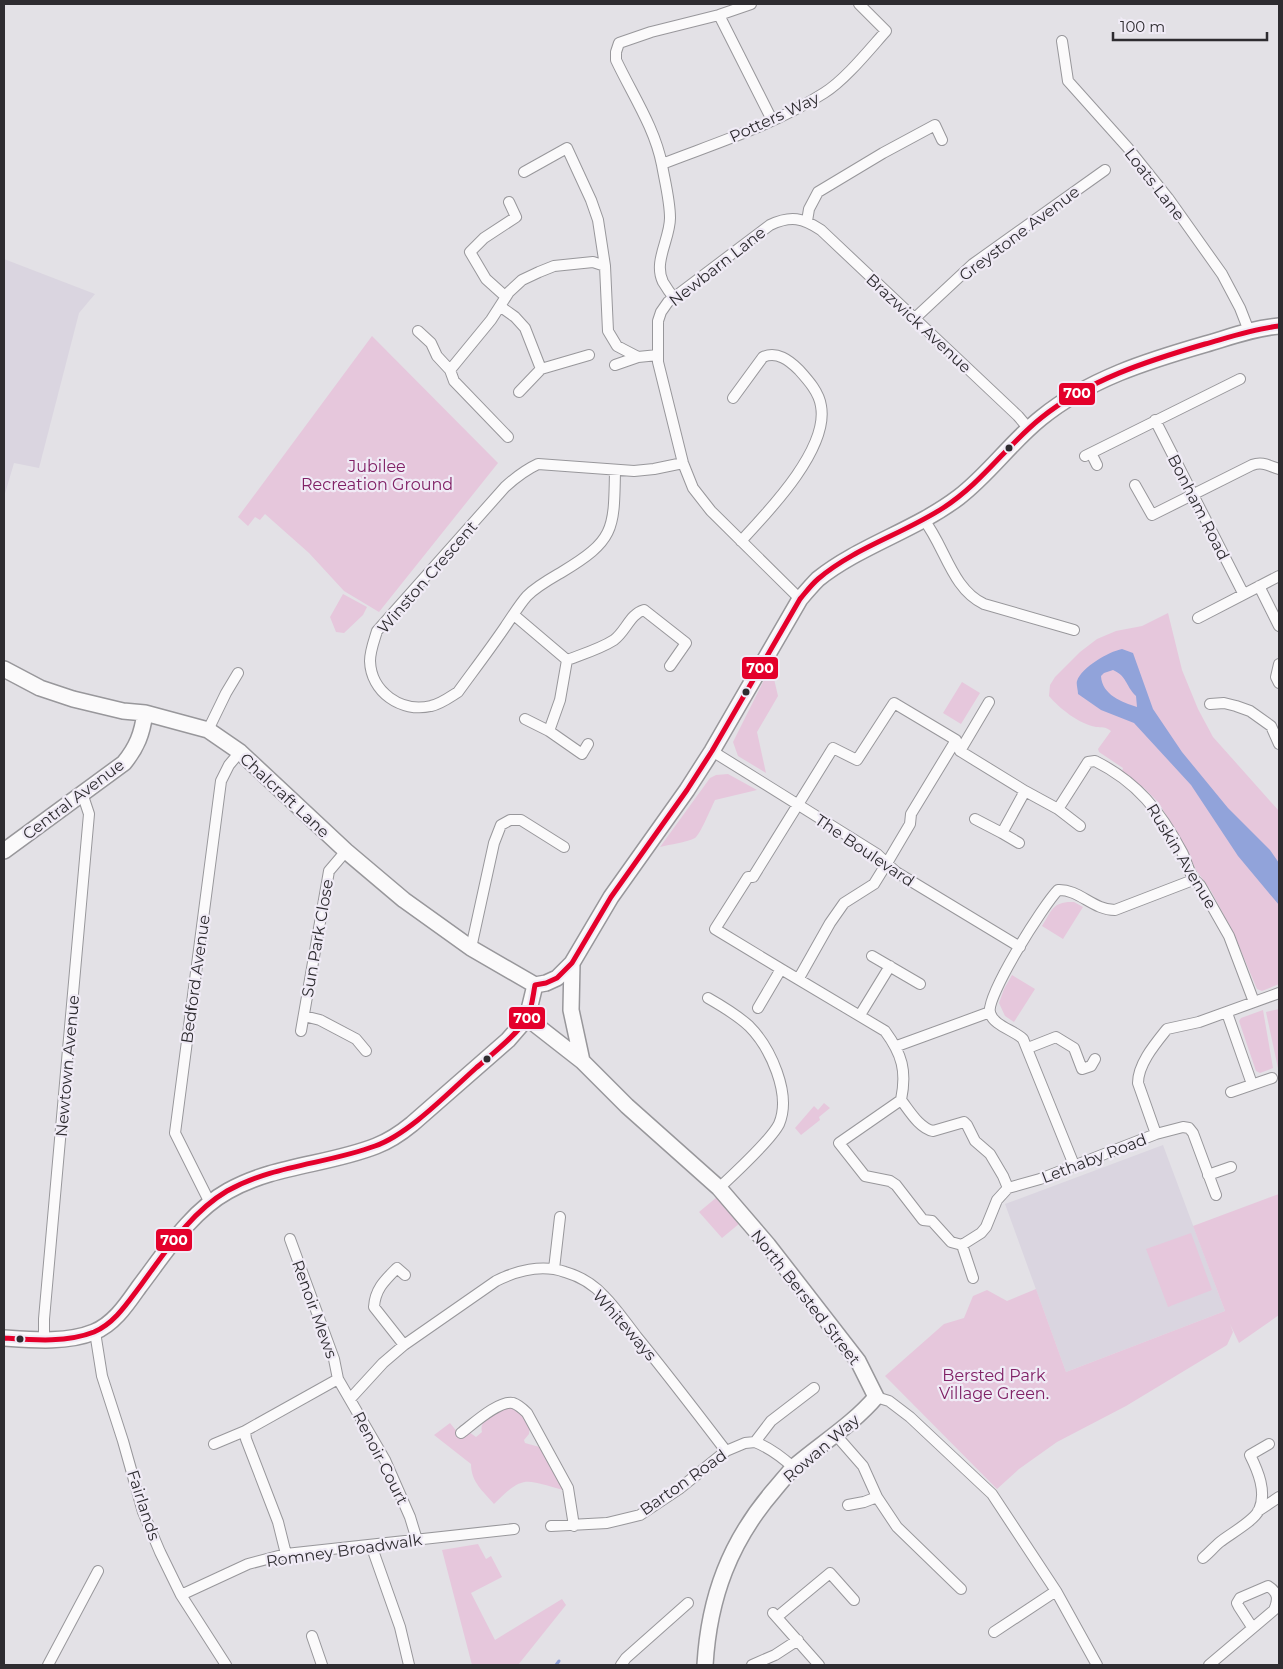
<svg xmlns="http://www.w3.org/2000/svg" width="1283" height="1669" font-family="Montserrat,sans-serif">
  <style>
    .built { fill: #dad5e0 }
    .green { fill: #e6c7dc }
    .water { fill: #91a3da; fill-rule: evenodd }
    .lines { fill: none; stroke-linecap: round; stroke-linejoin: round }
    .stream { stroke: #91a3da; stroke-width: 3 }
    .street-casing { stroke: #98979b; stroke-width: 12 }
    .secondary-casing { stroke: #98979b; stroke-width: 18 }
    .street { stroke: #fbfafb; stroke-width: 10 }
    .secondary { stroke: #fbfafb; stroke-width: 15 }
    .bus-1-casing { stroke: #f0ebf6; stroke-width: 9 }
    .bus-1 { stroke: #e4002b; stroke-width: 5 }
    .bus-dot { fill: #2e2c30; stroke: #f0ebf6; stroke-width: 2 }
    .labels { text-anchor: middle; stroke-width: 4.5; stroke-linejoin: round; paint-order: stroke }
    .street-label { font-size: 16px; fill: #2e2c30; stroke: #f0ebf6 }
    .park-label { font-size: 16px; fill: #802166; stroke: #f0ebf6 }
    .line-badge { stroke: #f0ebf6; stroke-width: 2 }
    .badge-label { font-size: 14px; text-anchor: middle; font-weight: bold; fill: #fff }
  </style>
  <rect width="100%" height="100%" fill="#e3e1e6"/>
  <path class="built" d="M 4,259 L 95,294 L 79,313 L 39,468 L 14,463 L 4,497 Z
    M 1163,1145 L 1225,1311 L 1066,1372 L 1005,1204 Z"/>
  <path class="green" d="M 372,336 L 498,463 L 379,612 L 344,591 L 309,553 L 265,514 L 260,520 L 255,517 L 248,526 L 238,517 Z
    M 343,594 L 367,607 L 363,615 L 344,633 L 336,632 L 330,617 Z
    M 1168,613 L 1182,670 L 1198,709 L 1213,737 L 1279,811 L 1279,984 L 1262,991 L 1257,989 L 1233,932 L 1211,891 L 1196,870 L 1184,846 L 1159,803 L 1144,788 L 1122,772 L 1123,768 L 1099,752 L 1098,749 L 1111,731 C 1105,726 1102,728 1096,727 C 1079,724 1059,708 1049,696 L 1050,685 L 1055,677 L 1080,652 L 1097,639 L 1116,631 L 1142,626 Z
    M 771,666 L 778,696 L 757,732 L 766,773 L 738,756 L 733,742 Z
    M 962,682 L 980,693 L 961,724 L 943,713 Z
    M 728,774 L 757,790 L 715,800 C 711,808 700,835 695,838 C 685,843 671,844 660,847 L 710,778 L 716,775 Z
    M 1074,902 L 1083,907 L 1063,939 L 1042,926 C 1052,910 1053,901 1074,902 Z
    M 1012,975 L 1035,989 L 1014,1022 L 1005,1016 L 999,1003 L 1004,989 Z
    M 1279,1009 L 1279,1073 L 1266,1012 Z
    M 1263,1010 L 1273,1068 L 1260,1073 L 1256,1071 L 1239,1021 L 1241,1018 Z
    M 824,1103 L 830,1108 L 819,1117 L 820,1120 L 801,1135 L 795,1128 L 814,1106 L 818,1110 Z
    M 1279,1194 L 1279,1315 L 1239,1343 L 1230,1324 L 1233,1332 L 1227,1345 L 1126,1406 L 1057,1442 L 1019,1469 L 997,1489 L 885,1376 L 944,1324 L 964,1318 L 973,1296 L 987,1290 L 1007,1301 L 1036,1289 L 1066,1372 L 1225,1311 L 1193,1226 Z
    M 717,1197 L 740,1223 L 722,1238 L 699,1212 Z
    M 1191,1233 L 1212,1290 L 1168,1307 L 1146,1249 Z
    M 508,1407 C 521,1410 524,1417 530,1427 L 529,1434 L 524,1440 L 525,1443 L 543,1448 L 563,1490 C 525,1480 524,1474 494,1504 C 483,1491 471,1482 471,1464 L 434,1435 L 450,1423 L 462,1438 L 469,1432 L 476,1437 L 482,1432 C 478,1419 499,1411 508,1407 Z
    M 478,1544 L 486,1559 L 491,1556 L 502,1577 L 471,1593 L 495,1640 L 562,1599 L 566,1605 L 518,1665 L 472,1665 L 442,1550 Z"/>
  <path class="water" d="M 1122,649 L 1133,653 L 1153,709 L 1182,752 L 1228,808 L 1270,850 L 1279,863 L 1279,905 L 1238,856 L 1191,785 L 1134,723 L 1101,710 L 1078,694 C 1078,690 1076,684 1077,681 C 1082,667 1108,652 1122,649 ZM 1113,670 C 1127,676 1125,685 1136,696 L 1137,707 C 1122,702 1102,695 1101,676 L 1104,673 Z"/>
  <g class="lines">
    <path class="stream" d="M 556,1665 L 559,1661"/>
    <g class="street-casing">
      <path id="street" d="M 719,15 L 772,120
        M 1062,41 L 1068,81 L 1128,148 L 1168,198 L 1222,274 L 1240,308 L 1249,331
        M 662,164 C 716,143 774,125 824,93 C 845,80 869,50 886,31 L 859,4
        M 524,172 L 567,148 L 591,200 L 598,220 L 605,266
        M 807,221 L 809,209 L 818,192 L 883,153 L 935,125 L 942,140
        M 506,297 L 486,279 L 470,252 L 484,238 L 516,217 L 509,202
        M 674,298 C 670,293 666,287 663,282 C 653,262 670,239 670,218 C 670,201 665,182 662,165 C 655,128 632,94 616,60 L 616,52 L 619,43 L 651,32 L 719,15 L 751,4
        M 501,307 L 515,317 L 525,328 L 541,369 L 589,355
        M 914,319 L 973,264 L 1105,170
        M 418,331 L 431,343 L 437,356 L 450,370 L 454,381 L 508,437
        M 615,365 L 638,357 L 658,355
        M 450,370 L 491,320 L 509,292 L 522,280 L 539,272 L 554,266 L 593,262 L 605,266 L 608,331 L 617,346 L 638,357
        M 519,392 L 541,369
        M 733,398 L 763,357 C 777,351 789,360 799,370 C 808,380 819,392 821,406 C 829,449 768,512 741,541
        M 1155,420 L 1243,593
        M 1091,453 L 1097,465
        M 1085,456 L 1240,379
        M 615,470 C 614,530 615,540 562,572 C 550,579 537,586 527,596 C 519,605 512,617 505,627 C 490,649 474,670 458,692 C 450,697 441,704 431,706 C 401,713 371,692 370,661 C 370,651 374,641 377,631 L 505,487 C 516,477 525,470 538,464 L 634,471 L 654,469 L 683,463
        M 1135,485 L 1152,515 L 1252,465 C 1263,461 1269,466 1279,469
        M 924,520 C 945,547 952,589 984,604 L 1074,630
        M 1259,586 L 1279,626
        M 800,599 L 711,511 L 693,488 L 683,463 L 658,362 L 658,321 L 661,312 L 668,302 L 770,225 C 791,215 803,218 821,230 L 1018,416 L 1029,429
        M 514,615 L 567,660 L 560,700 L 549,731
        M 1198,618 L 1279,576
        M 567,660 C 583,654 600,649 614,640 C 626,631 630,614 644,610 L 686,643 L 670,666
        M 1279,664 L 1276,677 L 1279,683
        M 1210,704 L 1224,703 L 1236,706 L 1250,711 L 1271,726 L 1279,744
        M 525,719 L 549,731 L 582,754 L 588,744
        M 208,730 L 226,693 L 238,673
        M 956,740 L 960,751 L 1025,791 L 1058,809 L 1080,826
        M 712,751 L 877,854 L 896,872 L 1020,947
        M 960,751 L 989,702
        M 1058,809 L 1088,762 L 1095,761 C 1137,782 1160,811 1182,852 C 1188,864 1189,877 1200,885 L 1229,936 L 1254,1002
        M 975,819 L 1002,833
        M 1019,843 L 1002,833 L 1025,791
        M 471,948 L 494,843 L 501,825 L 510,820 L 521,820 L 564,847
        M 872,956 L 920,984
        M 781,969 L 885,1031 C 902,1054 907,1071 901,1100 L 839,1143 L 865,1176 L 890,1181 L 896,1185 L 923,1220 L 932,1221 L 951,1242 L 962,1245 L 981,1233 L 986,1227 L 997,1200 L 1008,1188 L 1003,1176 L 990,1154 L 975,1141 L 967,1125 L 964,1122 L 933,1131 C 919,1128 909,1110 901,1100
        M 799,978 L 830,923 L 844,903 L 874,884 L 887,863 L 910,824 L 911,814 L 956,740
        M 708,998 C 722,1006 736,1014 749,1026 C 770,1047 792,1094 779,1124 C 771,1140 733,1175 719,1188
        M 758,1008 L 781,969 L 715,929 L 748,877 L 753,877 L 833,748 L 857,760 L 894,703 L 956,740
        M 1227,1013 L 1252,1084
        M 860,1015 L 890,966
        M 304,1016 L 320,1020 L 356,1039 L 366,1051
        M 301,1031 L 329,871 L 346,851
        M 897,1046 L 990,1012
        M 1028,1048 L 1056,1037 L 1074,1048 L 1082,1069 L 1091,1066 L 1095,1059
        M 1231,1092 L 1272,1078
        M 1156,1134 L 1183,1127 L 1189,1128 L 1193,1133 L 1216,1195
        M 1074,1165 L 1023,1039 C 1014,1030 994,1026 990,1013 C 985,997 1044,904 1058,890 C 1079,889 1093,910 1115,910 L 1193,880
        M 1208,1175 L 1231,1167
        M 1008,1188 L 1040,1179 L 1156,1134 L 1138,1083 C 1138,1064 1155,1044 1167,1029 L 1199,1022 L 1279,993
        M 210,1203 L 175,1133 L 221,781 L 229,765 L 240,752
        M 290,1239 L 334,1359 L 338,1379 L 385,1460 L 410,1517 L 417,1540
        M 962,1245 L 973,1278
        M 554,1269 L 560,1217
        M 95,1332 L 102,1376 L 123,1441 L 143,1512 L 160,1552 L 181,1595 L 226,1665
        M 44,1339 L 44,1319 L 89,814 L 82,793
        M 404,1345 L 374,1307 C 375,1289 385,1280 397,1268 L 405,1275
        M 876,1397 L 889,1401 L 910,1417 L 992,1494 L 1056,1591 L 1097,1665
        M 350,1399 L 383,1363 L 404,1345 L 496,1281 C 516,1271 542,1264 565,1272 C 579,1276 594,1285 604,1296 C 616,1308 626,1323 637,1337 C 668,1375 697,1413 726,1451
        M 461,1433 C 473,1424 499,1400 513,1403 C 519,1405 523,1409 527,1413 L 568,1488 L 574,1526
        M 835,1434 L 863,1466 L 877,1497 L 897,1527 L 961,1589
        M 755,1442 C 770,1448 782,1457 794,1468
        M 214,1444 L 245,1431
        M 848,1505 L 864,1502 L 877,1497
        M 1258,1511 L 1279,1497
        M 551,1526 L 607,1523 L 640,1515 L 679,1489 L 726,1451 L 745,1443 L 755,1442 L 771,1421 L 814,1388
        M 371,1545 L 400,1627 L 409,1665
        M 286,1554 L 278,1522 L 246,1439 L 245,1431 L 338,1379
        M 1203,1558 C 1209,1553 1214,1547 1220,1542 C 1230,1534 1254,1521 1259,1510 C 1267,1492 1258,1471 1250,1455 L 1269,1444
        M 181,1595 L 248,1564 L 286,1554 L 514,1529
        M 773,1613 L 819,1665
        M 777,1617 L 830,1573 L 854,1600
        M 994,1632 L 1056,1591
        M 312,1636 L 322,1665
        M 48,1665 L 98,1571
        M 621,1665 L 626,1658 L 688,1603
        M 752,1665 L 775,1655 L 798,1640
        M 1209,1665 L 1274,1610 C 1279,1599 1278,1592 1268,1586 L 1240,1598 L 1237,1603 L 1239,1607 L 1252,1627"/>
    </g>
    <g class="secondary-casing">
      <path id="secondary" d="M 4,669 L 40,688 L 73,699 L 123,711 L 145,713 L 208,730 L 240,752 L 346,851 L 404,900 L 471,948 L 535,985
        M 4,851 L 124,763 C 137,747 142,734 145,713
        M 572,963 L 571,1010 L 582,1061
        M 535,985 L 546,983 L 557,978 L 572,963 L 611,897 L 687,790 L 712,751 L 800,599 C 806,592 812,585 818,579 C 859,546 916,530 959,497 C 989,474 1011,442 1041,418 C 1089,379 1147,361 1206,344 C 1230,337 1254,328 1279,326
        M 527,1018 L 582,1061 L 627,1106 L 719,1188 L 768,1245 L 858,1361 L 876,1397 C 853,1424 822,1443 795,1466 C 788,1473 782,1481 775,1489 C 730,1541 709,1597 705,1665
        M 4,1338 C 33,1340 67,1343 94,1332 C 114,1324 127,1304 139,1287 C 165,1253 190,1212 228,1191 C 274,1165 328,1165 376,1146 C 389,1141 401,1133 412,1124 L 508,1040 L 527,1018 L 535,985"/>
    </g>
    <use href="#street" class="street"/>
    <use href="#secondary" class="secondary"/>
    <g class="bus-1-casing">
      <path id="bus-1" d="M 4,1338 C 33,1340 66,1343 94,1332 C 115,1323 128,1302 141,1285 C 166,1251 190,1213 227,1191 C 273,1165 327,1164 375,1146 C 409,1134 448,1093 476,1068 C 490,1056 519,1033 527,1018 C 532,1009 533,995 535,985 L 546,983 L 557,978 L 572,963 L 611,897 L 687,790 L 712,751 L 800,599 C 806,592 811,585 818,579 C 854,548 903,534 943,508 C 981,484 1006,446 1041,418 C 1088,380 1147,361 1205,344 C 1230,337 1254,329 1279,326"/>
    </g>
    <use href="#bus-1" class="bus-1"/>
  </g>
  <g class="bus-dot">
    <circle cx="1009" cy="448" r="4.5"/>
    <circle cx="746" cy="692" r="4.5"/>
    <circle cx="487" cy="1059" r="4.5"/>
    <circle cx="20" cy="1339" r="4.5"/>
  </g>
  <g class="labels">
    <g class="street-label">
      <text transform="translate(774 117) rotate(-25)" y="6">Potters Way</text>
      <text transform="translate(1155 184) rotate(52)" y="6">Loats Lane</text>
      <text transform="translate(1019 233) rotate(-37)" y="6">Greystone Avenue</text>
      <text transform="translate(717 266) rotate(-38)" y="6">Newbarn Lane</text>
      <text transform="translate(919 323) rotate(43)" y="6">Brazwick Avenue</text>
      <text transform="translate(1199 507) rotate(63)" y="6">Bonham Road</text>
      <text transform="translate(427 577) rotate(-49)" y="6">Winston Crescent</text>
      <text transform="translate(285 795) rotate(43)" y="6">Chalcraft Lane</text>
      <text transform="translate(73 799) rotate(-37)" y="6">Central Avenue</text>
      <text transform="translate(865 850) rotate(34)" y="6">The Boulevard</text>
      <text transform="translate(1182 856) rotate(59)" y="6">Ruskin Avenue</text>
      <text transform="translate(317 938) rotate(-80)" y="6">Sun Park Close</text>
      <text transform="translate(195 979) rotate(-82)" y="6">Bedford Avenue</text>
      <text transform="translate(67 1066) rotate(-85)" y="6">Newtown Avenue</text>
      <text transform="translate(1094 1158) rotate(-21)" y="6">Lethaby Road</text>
      <text transform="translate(806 1297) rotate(52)" y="6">North Bersted Street</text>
      <text transform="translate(315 1309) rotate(70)" y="6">Renoir Mews</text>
      <text transform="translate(625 1325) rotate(49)" y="6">Whiteways</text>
      <text transform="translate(821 1448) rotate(-41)" y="6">Rowan Way</text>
      <text transform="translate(381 1458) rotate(63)" y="6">Renoir Court</text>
      <text transform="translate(683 1482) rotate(-35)" y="6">Barton Road</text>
      <text transform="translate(144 1505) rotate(72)" y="6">Fairlands</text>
      <text transform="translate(344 1550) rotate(-8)" y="6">Romney Broadwalk</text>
    </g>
    <g class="park-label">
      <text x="377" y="472">Jubilee<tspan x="377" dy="18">Recreation Ground</tspan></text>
      <text x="994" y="1381">Bersted Park<tspan x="994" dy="18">Village Green.</tspan></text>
    </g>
  </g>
  <g class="line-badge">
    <rect x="1058" y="382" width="38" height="24" rx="5" fill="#e4002b"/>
    <rect x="741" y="656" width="38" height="24" rx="5" fill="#e4002b"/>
    <rect x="508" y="1006" width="38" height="24" rx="5" fill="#e4002b"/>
    <rect x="155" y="1228" width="38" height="24" rx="5" fill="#e4002b"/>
  </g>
  <g class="badge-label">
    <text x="1077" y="398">700</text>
    <text x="760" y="673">700</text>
    <text x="527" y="1023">700</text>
    <text x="174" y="1245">700</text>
  </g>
  <rect width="1283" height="1669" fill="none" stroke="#2e2c30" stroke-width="10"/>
  <path d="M1113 32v8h154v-8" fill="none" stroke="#2e2c30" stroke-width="2.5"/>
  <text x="1120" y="32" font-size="15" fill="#2e2c30" stroke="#f0ebf6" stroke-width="4" paint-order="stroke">100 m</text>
</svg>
